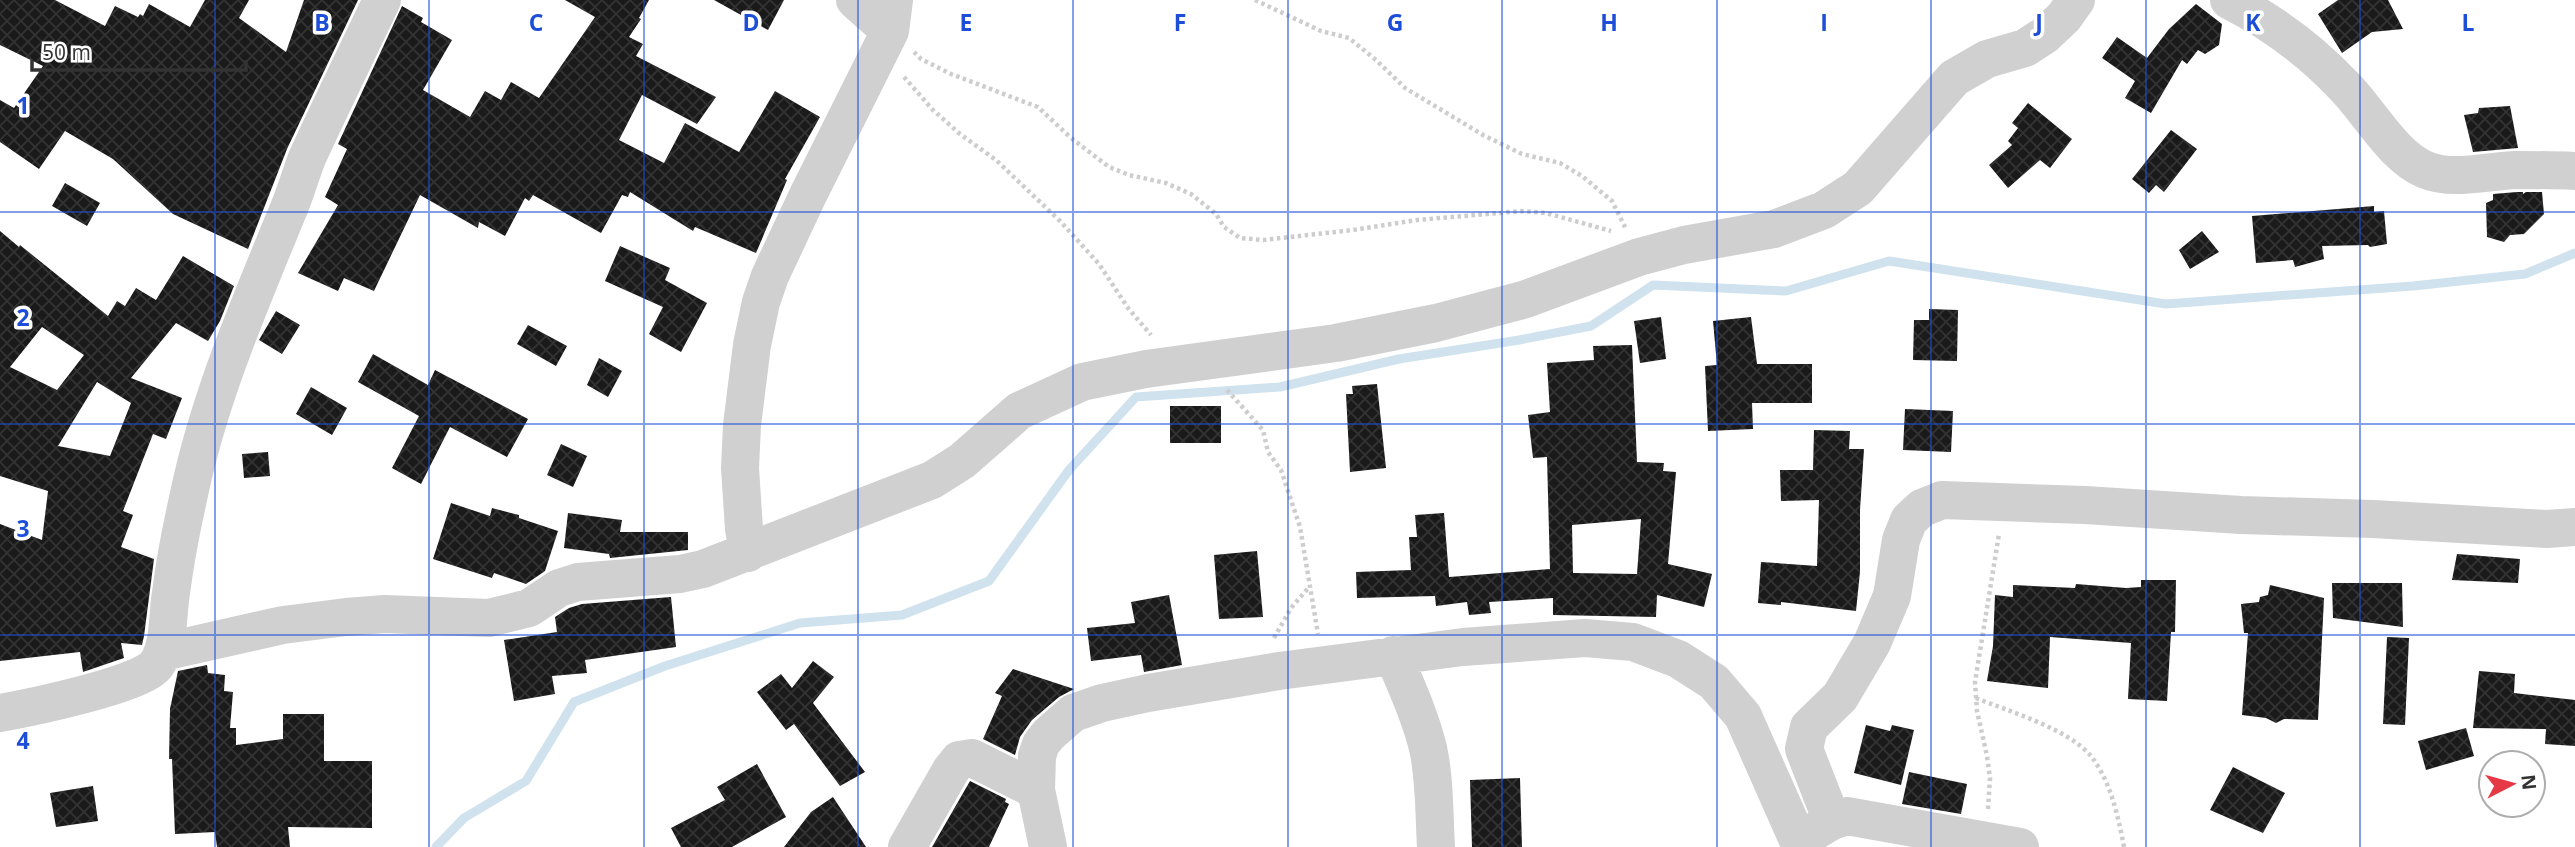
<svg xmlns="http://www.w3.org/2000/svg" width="2575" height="847" font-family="'Open Sans',sans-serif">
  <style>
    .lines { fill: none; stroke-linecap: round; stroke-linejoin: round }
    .stream { stroke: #cfe2ee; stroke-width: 9 }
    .building { fill: url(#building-cross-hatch); fill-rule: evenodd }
    .path { stroke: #cdcdcd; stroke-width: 4.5; stroke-dasharray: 3.5 3.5; stroke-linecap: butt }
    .minor { stroke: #d0d0d0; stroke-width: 38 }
    .grid { fill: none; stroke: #1d4ed8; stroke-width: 2; stroke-opacity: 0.55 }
    .grid-label { font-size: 23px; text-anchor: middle; font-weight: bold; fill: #1d4ed8; stroke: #fff; stroke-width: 7; stroke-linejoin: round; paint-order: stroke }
  </style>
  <defs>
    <pattern id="building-cross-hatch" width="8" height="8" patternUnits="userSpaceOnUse" patternTransform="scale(1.75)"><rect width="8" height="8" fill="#1a1a1a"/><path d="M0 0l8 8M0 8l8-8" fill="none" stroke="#333"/></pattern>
  </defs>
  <rect width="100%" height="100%" fill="#fff"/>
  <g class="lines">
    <path class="stream" d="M 436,847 L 464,818 L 526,781 L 574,702 L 665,666 L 800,623 L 902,615 L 989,581 L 1069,470 L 1136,397 L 1280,387 L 1399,359 L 1519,340 L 1591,326 L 1653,285 L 1786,291 L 1889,261 L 2166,304 L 2413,286 L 2525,274 L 2575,253"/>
  </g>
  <path class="building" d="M 0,0 L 55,0 L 105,26 L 115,6 L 138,17 L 140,14 L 143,16 L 149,4 L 190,27 L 205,0 L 249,0 L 239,18 L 286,52 L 304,0 L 358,0 L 287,149 L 248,249 L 173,214 L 113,159 L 65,131 L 39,169 L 0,142 L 0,100 L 14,108 L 43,66 L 0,45 Z
    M 565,0 L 649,0 L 639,18 L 641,19 L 629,37 L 643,44 L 636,56 L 716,97 L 697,124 L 642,95 L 619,140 L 664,163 L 685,123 L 739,152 L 775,91 L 820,117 L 785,179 L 787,180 L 756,253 L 695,227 L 693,231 L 630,192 L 628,197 L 622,195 L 601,233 L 533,195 L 529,201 L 525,198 L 505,236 L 479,222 L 478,228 L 420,195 L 374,291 L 344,278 L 338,291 L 298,273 L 338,205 L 325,197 L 347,149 L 338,144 L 402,6 L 423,18 L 421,22 L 452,40 L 423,90 L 470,117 L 485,91 L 501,100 L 511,82 L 539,98 L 595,17 Z
    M 714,0 L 784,0 L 768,30 Z
    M 2338,0 L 2388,0 L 2403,29 L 2372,32 L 2342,53 L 2318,14 Z
    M 2196,4 L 2222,24 L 2219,45 L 2205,54 L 2198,50 L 2187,64 L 2182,60 L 2151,113 L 2125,98 L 2135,81 L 2102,58 L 2117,37 L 2147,58 L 2169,29 Z
    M 2028,103 L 2072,139 L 2050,168 L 2040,160 L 2008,188 L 1989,165 L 2012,145 L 2008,141 L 2018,128 L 2012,123 Z
    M 2510,106 L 2518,148 L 2473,152 L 2464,115 L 2478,113 L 2479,108 Z
    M 2171,130 L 2197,149 L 2164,192 L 2156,185 L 2149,193 L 2132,179 Z
    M 65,183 L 100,203 L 87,226 L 52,206 Z
    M 2517,192 L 2523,192 L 2523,194 L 2526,192 L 2542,192 L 2544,214 L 2524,234 L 2510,235 L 2504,242 L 2487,237 L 2486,203 L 2493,200 L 2493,194 Z
    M 2374,206 L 2374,212 L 2384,211 L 2387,244 L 2370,247 L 2368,245 L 2322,246 L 2324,259 L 2295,267 L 2293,260 L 2256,263 L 2252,216 Z
    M 0,231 L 19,247 L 20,245 L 108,316 L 117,301 L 125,306 L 136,288 L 156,300 L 183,256 L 234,286 L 220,321 L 208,341 L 176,323 L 131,378 L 182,398 L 166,439 L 153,434 L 123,511 L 133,515 L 121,547 L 154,559 L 144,636 L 142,645 L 121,643 L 124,658 L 83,672 L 80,652 L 0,661 L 0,524 L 42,540 L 48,491 L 0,476 ZM 42,327 L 84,355 L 57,390 L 10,367 ZM 97,382 L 131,403 L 110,456 L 58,446 Z
    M 2202,231 L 2219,252 L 2190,269 L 2179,250 Z
    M 620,246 L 670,268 L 665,280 L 707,303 L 681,352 L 649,334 L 663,307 L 605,281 Z
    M 1929,309 L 1958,310 L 1957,361 L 1913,360 L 1914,320 L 1929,320 Z
    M 276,311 L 300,325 L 282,354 L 259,340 Z
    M 1661,317 L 1666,359 L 1640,363 L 1634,321 Z
    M 1751,317 L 1757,364 L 1812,364 L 1812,403 L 1752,403 L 1753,429 L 1708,431 L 1705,366 L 1717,365 L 1713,321 Z
    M 528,325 L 567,346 L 556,366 L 517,344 Z
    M 1632,345 L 1637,462 L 1664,463 L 1663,471 L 1676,472 L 1668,564 L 1712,574 L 1704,607 L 1657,595 L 1656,617 L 1553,615 L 1553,598 L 1489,602 L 1491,613 L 1469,615 L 1467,602 L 1436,606 L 1435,596 L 1357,598 L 1356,572 L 1411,570 L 1409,537 L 1417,537 L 1415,515 L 1444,513 L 1449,577 L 1550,569 L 1547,457 L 1533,458 L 1528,415 L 1550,412 L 1547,363 L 1594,360 L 1593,346 ZM 1641,519 L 1637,574 L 1573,573 L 1572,525 Z
    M 373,354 L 428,385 L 435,370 L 528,419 L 507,457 L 450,427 L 421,484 L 392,468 L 419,416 L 358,382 Z
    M 599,358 L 622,371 L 608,397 L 587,385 Z
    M 1377,384 L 1386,468 L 1350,472 L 1346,394 L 1353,394 L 1352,386 Z
    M 311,387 L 347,408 L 332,435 L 296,414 Z
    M 1170,406 L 1221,406 L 1221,443 L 1170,443 Z
    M 1905,409 L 1953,411 L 1951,452 L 1903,450 Z
    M 1814,430 L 1850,431 L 1849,449 L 1864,449 L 1860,510 L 1860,572 L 1856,611 L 1781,602 L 1781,605 L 1758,603 L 1761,562 L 1817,566 L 1819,500 L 1781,501 L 1780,470 L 1813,470 Z
    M 561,444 L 587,456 L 573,487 L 547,475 Z
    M 268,452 L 270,476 L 244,478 L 242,454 Z
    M 451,503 L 490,516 L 492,508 L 519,515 L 519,518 L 558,531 L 545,571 L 526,584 L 494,573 L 492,578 L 433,559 Z
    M 568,513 L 622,520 L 620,532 L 688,532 L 688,550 L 610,558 L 609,554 L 564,548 Z
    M 1257,551 L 1263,617 L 1219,619 L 1214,555 Z
    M 2457,554 L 2520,559 L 2518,583 L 2452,580 Z
    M 2141,580 L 2176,580 L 2175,632 L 2171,632 L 2167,701 L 2128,699 L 2131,643 L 2050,637 L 2048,688 L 1987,681 L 1993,646 L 1995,595 L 2013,597 L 2013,585 L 2075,588 L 2076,584 L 2126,588 L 2141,587 Z
    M 2332,583 L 2402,583 L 2403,627 L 2333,618 Z
    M 2270,585 L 2324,598 L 2318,720 L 2284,719 L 2276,723 L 2266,718 L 2242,715 L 2248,633 L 2244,633 L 2241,604 L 2259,602 L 2260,597 L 2268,595 Z
    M 1169,595 L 1182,665 L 1144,672 L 1141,655 L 1091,661 L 1087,628 L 1135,623 L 1131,602 Z
    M 671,597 L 676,647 L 585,660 L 587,673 L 552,676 L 555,694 L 514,701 L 504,640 L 557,632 L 555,617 L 569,608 L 582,604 Z
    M 2387,637 L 2409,638 L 2405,725 L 2383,724 Z
    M 813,661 L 834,677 L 813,703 L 865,772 L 840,786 L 794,724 L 786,730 L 757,692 L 781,674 L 792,688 Z
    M 207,665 L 208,673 L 225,675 L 224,691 L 233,692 L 230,728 L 236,728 L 236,745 L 283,739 L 283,714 L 324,714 L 324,761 L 372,761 L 372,828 L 288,827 L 290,847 L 217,847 L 215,832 L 175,834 L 172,759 L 169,759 L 170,709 L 178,671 Z
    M 1013,669 L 1074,689 L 1059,697 L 1032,720 L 1020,737 L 1015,755 L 983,739 L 1002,696 L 995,693 Z
    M 2479,671 L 2515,674 L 2514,693 L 2575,700 L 2575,746 L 2545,744 L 2546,729 L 2473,728 Z
    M 1866,725 L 1890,731 L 1892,725 L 1914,730 L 1901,785 L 1854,773 Z
    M 2466,728 L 2474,756 L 2426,770 L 2418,741 Z
    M 757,764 L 786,817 L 732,847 L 681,847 L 671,828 L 725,800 L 717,787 Z
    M 2233,767 L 2285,793 L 2263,833 L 2210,810 Z
    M 1909,772 L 1967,784 L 1961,814 L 1902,804 Z
    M 1520,778 L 1522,847 L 1472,847 L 1470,780 Z
    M 970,781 L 1006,799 L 1005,802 L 1009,804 L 989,847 L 932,847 Z
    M 93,786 L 98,821 L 56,827 L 50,793 Z
    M 833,797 L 866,847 L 784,847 L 811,812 Z"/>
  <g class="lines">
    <path class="path" d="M 1255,0 L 1321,31 L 1349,38 L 1376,60 L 1405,88 L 1483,135 L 1522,154 L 1560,163 L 1582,176 L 1612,201 L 1626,229
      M 914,52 L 921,59 L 951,74 L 1038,107 L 1071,138 L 1109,167 L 1129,175 L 1166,183 L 1191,194 L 1216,214 L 1224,227 L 1240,238 L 1263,240 L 1353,230 L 1417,220 L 1522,211 L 1546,213 L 1611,231
      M 904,77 L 933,110 L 960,134 L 996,160 L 1060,221 L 1099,264 L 1128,308 L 1151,335
      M 1227,390 L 1263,430 L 1268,452 L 1281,470 L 1300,527 L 1318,634
      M 1274,638 L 1291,608 L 1310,586
      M 1976,698 C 2010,712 2067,728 2091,756 C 2111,782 2118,816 2124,847
      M 1988,809 L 1990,778 L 1987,756 L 1977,711 L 1975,682 L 1999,534"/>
    <path class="minor" d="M 855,0 L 890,31
      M 2229,0 C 2272,22 2311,51 2344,86 C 2369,111 2393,157 2426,170 C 2452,181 2488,171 2516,170 C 2536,170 2555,170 2575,171
      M 748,553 L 744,529 L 740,468 L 742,425 L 752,345 L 761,302 L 770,276 L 808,195 L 890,31 L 894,0
      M 163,652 L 283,625 L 346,617 L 385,614 L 489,618 L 529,608 L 559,588 L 578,582 L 680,574 L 703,569 L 932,480 L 962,461 L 1019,411 L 1082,382 L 1146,369 L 1336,343 L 1436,323 L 1526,299 L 1639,257 L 1684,245 L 1774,229 L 1824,210 L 1858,188 L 1954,78 L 1987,59 L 2025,48 L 2045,35 L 2064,17 L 2076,0
      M 1393,655 C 1406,685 1420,716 1428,748 C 1435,780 1434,814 1436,847
      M 0,713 C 28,708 141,685 156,665 C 170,647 167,615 171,593 C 175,561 181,530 188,499 C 208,400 249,306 287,213 C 295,195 300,176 307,158 C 331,105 357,53 382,0
      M 1832,821 L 1804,749 L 1809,727 L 1840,697 L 1872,643 L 1892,596 L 1901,540 L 1909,520 L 1922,508 L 1942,500 L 2085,505 L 2241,515 L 2373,519 L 2547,529 L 2575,527
      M 1810,834 L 1832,821 L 1847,816 L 2020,847
      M 907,847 L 951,770 L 959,760 L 972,758 L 1036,790
      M 1048,847 L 1036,790 L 1037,756 L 1041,744 L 1049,734 L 1073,713 L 1102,703 L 1148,693 L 1279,671 L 1463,647 L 1585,638 L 1633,642 L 1678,659 L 1714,682 L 1743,716 L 1801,847"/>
  </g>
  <path class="grid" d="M 215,0 L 215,847M 429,0 L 429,847M 644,0 L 644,847M 858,0 L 858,847M 1073,0 L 1073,847M 1288,0 L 1288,847M 1502,0 L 1502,847M 1717,0 L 1717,847M 1931,0 L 1931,847M 2146,0 L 2146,847M 2360,0 L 2360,847M 0,212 L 2575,212M 0,424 L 2575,424M 0,635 L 2575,635"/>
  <g class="grid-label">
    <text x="322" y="31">B</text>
    <text x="536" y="31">C</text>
    <text x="751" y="31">D</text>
    <text x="966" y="31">E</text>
    <text x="1180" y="31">F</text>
    <text x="1395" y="31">G</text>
    <text x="1609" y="31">H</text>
    <text x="1824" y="31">I</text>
    <text x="2039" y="31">J</text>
    <text x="2253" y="31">K</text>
    <text x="2468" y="31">L</text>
    <text x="23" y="114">1</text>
    <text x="23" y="326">2</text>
    <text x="23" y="537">3</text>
    <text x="23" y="749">4</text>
  </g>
  <g transform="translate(2512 784) rotate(84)"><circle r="33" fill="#ffffff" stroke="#adadad" stroke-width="2"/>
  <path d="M0-5L12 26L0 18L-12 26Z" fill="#e63946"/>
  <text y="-10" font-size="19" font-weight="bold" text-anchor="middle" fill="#333333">N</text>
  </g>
  <path d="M32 60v10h214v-10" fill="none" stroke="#333333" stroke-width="3.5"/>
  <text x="42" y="60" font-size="21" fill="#333333" stroke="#ffffff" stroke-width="5" paint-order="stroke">50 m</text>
</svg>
